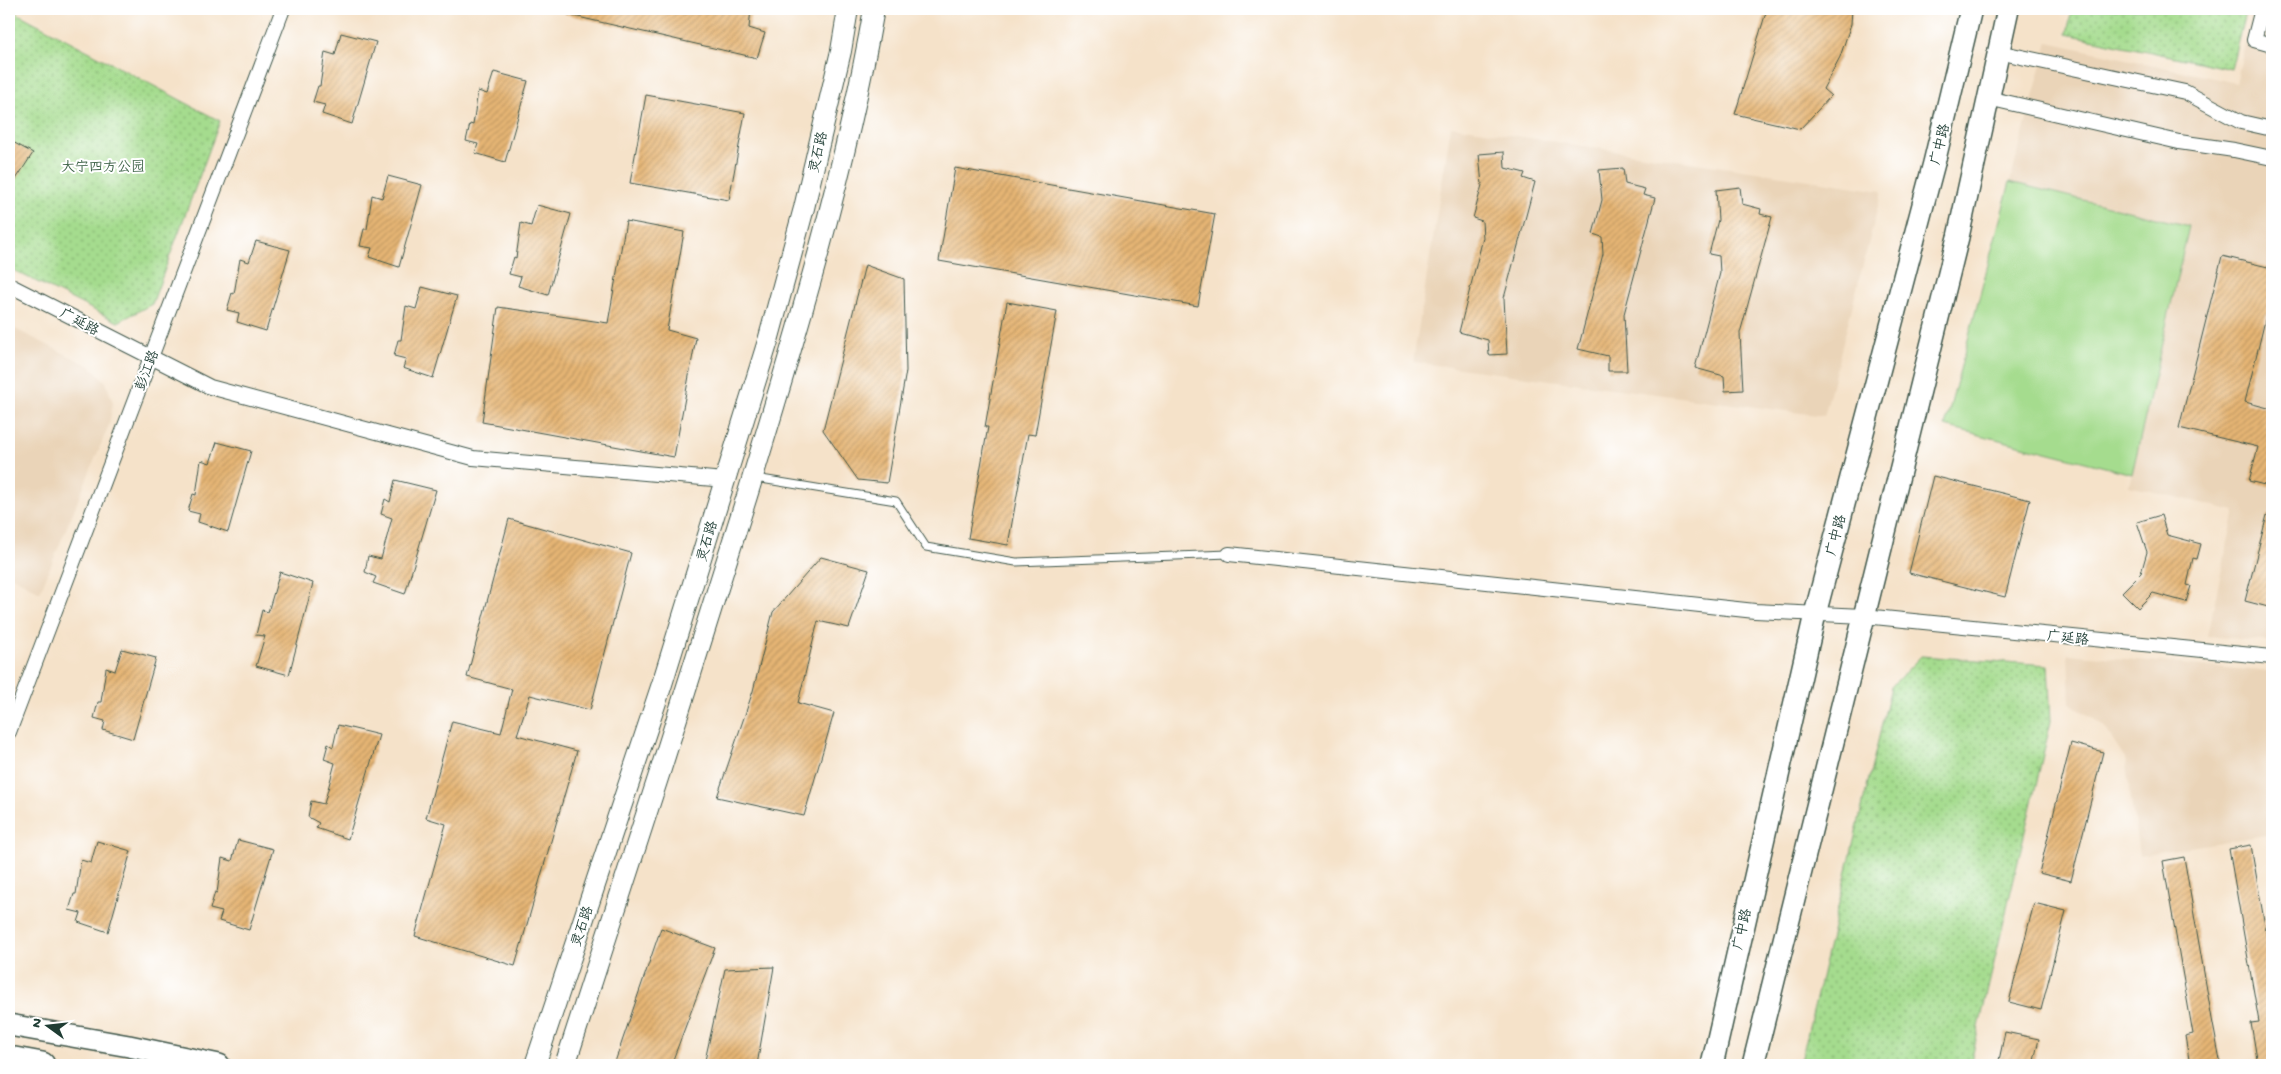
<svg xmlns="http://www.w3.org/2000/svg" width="2281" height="1074" font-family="'Gochi Hand','LXGW WenKai TC',sans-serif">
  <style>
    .built { fill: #ead4b8 }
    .green { fill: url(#green-dots); stroke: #628c61 }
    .pitch { fill: #a5dc8e; stroke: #628c61 }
    .building { fill: url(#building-hatch) }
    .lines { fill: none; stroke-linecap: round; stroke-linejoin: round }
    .lane-casing { stroke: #3f564a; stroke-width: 9 }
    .street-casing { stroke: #3f564a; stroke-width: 16 }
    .secondary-casing { stroke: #3f564a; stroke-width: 22 }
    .primary-casing { stroke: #3f564a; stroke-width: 24 }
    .highway-casing { stroke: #3f564a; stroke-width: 28 }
    .lane { stroke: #fff; stroke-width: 7 }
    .street { stroke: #fff; stroke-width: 14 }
    .secondary { stroke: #fff; stroke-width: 20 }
    .primary { stroke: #fff; stroke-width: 21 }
    .highway { stroke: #fff; stroke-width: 25 }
    .labels { text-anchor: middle; stroke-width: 4; stroke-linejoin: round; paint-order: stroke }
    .street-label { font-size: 14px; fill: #1f3d34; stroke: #fff }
    .park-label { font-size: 14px; fill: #40654a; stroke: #fff }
  </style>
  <defs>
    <pattern id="green-dots" width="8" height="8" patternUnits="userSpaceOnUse" patternTransform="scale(1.25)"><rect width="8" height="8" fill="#a5dc8e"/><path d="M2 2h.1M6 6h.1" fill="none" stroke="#86b475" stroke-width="1.8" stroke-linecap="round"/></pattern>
    <pattern id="building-hatch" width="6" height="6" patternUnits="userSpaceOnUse" patternTransform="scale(1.25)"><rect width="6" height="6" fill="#e6b574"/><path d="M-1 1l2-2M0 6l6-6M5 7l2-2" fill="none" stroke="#ba9460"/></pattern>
  </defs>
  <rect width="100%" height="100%" fill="#fff"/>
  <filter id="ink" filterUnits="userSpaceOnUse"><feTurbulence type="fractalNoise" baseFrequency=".02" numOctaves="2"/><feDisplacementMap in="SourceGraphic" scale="10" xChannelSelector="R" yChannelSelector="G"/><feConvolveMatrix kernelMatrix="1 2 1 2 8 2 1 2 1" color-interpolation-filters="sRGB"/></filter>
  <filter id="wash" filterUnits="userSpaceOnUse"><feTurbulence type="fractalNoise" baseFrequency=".0096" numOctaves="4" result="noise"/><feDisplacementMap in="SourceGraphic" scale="20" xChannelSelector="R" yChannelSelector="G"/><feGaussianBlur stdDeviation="1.12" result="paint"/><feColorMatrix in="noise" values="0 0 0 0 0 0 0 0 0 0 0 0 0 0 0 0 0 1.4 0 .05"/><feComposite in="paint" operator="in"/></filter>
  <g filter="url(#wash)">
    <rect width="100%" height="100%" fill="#f5e2c9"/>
    <path class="built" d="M 2253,9 L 2272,9 L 2272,642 L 2207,636 L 2235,511 L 2129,486 L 2189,227 L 2010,182 L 2048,42 L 2236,83 Z
      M 1451,126 L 1882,191 L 1824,416 L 1413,362 Z
      M 9,326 L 90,366 L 106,382 L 113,403 L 109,425 L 40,592 L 9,575 Z
      M 2068,654 L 2272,672 L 2272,834 L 2139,855 L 2125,758 L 2104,726 L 2070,703 Z"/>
    <path class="green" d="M 9,9 L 220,121 L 152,304 L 118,322 L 9,268 Z
      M 2072,9 L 2246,9 L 2231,69 L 2067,34 Z
      M 1921,656 L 2048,665 L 2051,721 L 1970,1065 L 1800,1065 L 1891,687 Z"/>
    <path class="pitch" d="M 2010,182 L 2189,226 L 2132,474 L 1945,426 Z"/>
    <g id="blocks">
      <path class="building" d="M 566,9 L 751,9 L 749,28 L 765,33 L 757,58 L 565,14 Z
        M 1767,9 L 1852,9 L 1851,24 L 1840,57 L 1823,89 L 1831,96 L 1800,129 L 1735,114 Z
        M 341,33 L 376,42 L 352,124 L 322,114 L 325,105 L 313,102 L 318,86 L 320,86 L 325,52 L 335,55 Z
        M 494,72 L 528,81 L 505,162 L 475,153 L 478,144 L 466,141 L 470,124 L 473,125 L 478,91 L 487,94 Z
        M 646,95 L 745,113 L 729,200 L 630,183 Z
        M 9,140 L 33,153 L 9,190 Z
        M 1504,152 L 1505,168 L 1525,173 L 1523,178 L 1535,182 L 1504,298 L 1507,354 L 1489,355 L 1488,340 L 1459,332 L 1483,238 L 1482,221 L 1473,218 L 1482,185 L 1479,154 Z
        M 955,168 L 1215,214 L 1198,306 L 939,261 Z
        M 1623,168 L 1625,184 L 1645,189 L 1643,195 L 1655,198 L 1624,314 L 1627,371 L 1608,371 L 1608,356 L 1578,349 L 1603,254 L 1602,237 L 1593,234 L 1602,200 L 1599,170 Z
        M 388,176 L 422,185 L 399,267 L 369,257 L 372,248 L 360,246 L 364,229 L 367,229 L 372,195 L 382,198 Z
        M 1740,187 L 1742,204 L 1761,209 L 1760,214 L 1772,217 L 1740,333 L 1743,390 L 1725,391 L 1724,376 L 1695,368 L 1720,273 L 1719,256 L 1709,254 L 1718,220 L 1716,190 Z
        M 537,205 L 571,214 L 548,295 L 518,286 L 521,277 L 509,274 L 514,257 L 516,258 L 521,223 L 531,226 Z
        M 626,221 L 684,232 L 667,330 L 696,338 L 674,457 L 482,422 L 498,307 L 608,323 Z
        M 256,241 L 290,250 L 266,331 L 237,322 L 239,313 L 227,310 L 232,293 L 234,294 L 240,259 L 249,262 Z
        M 2222,256 L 2272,268 L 2272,292 L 2245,402 L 2272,409 L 2272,487 L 2249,481 L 2258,447 L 2179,428 Z
        M 865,265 L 904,279 L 906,371 L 887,483 L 858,480 L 823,430 Z
        M 422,287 L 457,296 L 433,378 L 403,368 L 406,359 L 394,356 L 398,340 L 401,340 L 406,306 L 416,309 Z
        M 1007,302 L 1057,311 L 1035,435 L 1028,434 L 1008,545 L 968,538 L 988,427 L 985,427 Z
        M 217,442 L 251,451 L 228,532 L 198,522 L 200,514 L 188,511 L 193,494 L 196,495 L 201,460 L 210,463 Z
        M 1933,476 L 2030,500 L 2005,597 L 1909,573 Z
        M 395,480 L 436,490 L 405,594 L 373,583 L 376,577 L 365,572 L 368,556 L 381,559 L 392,518 L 381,514 L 385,499 L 390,502 Z
        M 2161,515 L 2167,535 L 2201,544 L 2197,559 L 2193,558 L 2187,585 L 2191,586 L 2186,602 L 2153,593 L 2138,608 L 2122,592 L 2141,573 L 2147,552 L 2137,522 Z
        M 2267,515 L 2272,516 L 2272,608 L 2245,601 Z
        M 509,519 L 631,553 L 590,710 L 530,695 L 517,735 L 577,751 L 515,966 L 415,936 L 446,824 L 426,818 L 452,721 L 501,733 L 512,689 L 467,677 Z
        M 821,557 L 869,570 L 849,628 L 818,621 L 798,703 L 834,713 L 804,816 L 717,797 L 753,691 L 773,612 Z
        M 280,572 L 313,583 L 289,675 L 256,666 L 265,636 L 256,635 L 262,610 L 268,612 Z
        M 122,649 L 156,658 L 133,739 L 103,730 L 105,721 L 94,718 L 98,702 L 101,702 L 106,668 L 115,671 Z
        M 338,725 L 379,735 L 348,839 L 316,828 L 319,823 L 308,817 L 311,801 L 324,804 L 335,763 L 324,759 L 328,744 L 333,747 Z
        M 2071,743 L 2103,752 L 2071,881 L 2039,873 Z
        M 238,840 L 273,849 L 249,930 L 219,921 L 222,912 L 210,909 L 215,892 L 217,893 L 222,858 L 232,861 Z
        M 97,841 L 131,851 L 108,932 L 78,922 L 81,913 L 69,910 L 74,894 L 76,894 L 81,860 L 91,863 Z
        M 2251,845 L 2272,967 L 2272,1065 L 2258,1065 L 2251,1023 L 2259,1022 L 2229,849 Z
        M 2184,857 L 2212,1019 L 2221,1065 L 2190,1065 L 2185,1036 L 2193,1034 L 2163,861 Z
        M 2034,903 L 2066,911 L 2041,1010 L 2009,1002 Z
        M 661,928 L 715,948 L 671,1065 L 614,1065 Z
        M 774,967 L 757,1065 L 704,1065 L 725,969 Z
        M 2005,1032 L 2039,1039 L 2033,1065 L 1998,1065 Z"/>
    </g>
  </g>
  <g filter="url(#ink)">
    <use href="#blocks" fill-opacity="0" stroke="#3f564a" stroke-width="1"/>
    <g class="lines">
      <g class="lane-casing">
        <path id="lane" d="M 755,478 L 896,501 L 926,547 L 1016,562 L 1229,554"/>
      </g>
      <g class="street-casing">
        <path id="street" d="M 2262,9 L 2254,40 L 2272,45
          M 1998,52 L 2185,92 L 2241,122 L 2272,129
          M 1988,98 L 2179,142 L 2234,150 L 2272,158
          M 9,285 L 210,387 L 473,458 L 725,480
          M 1229,554 L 1755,611 L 1864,616 L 2272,657
          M 9,732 L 283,9"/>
      </g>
      <g class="secondary-casing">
        <path id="secondary" d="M 535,1065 L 662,684 L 768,341 L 804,208 L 841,51 L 848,9
          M 565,1065 C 627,876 688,686 747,496 C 796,335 845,175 874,9"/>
      </g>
      <g class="primary-casing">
        <path id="primary" d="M 9,1025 L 129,1046 L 219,1065
          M 1712,1065 L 1815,614 L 1934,163 L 1971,9
          M 1753,1065 L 1958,237 L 2008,9"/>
      </g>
      <g class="highway-casing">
        <path id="highway" d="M 9,1059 L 42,1065"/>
      </g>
      <use href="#lane" class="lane"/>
      <use href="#street" class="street"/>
      <use href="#secondary" class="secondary"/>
      <use href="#primary" class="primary"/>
      <use href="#highway" class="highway"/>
    </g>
  </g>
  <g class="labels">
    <g class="street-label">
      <text transform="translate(1939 144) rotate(-76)" y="5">广中路</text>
      <text transform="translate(817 152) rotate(-77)" y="5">灵石路</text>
      <text transform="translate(80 321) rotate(28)" y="5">广延路</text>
      <text transform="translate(146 370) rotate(-69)" y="5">彭江路</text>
      <text transform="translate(1835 535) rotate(-75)" y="5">广中路</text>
      <text transform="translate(706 541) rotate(-73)" y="5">灵石路</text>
      <text transform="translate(2068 637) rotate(6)" y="5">广延路</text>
      <text transform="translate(581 926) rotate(-71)" y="5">灵石路</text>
      <text transform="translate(1741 929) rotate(-77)" y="5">广中路</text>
    </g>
    <g class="park-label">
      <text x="103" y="171">大宁四方公园</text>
    </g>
  </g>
  <rect width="2281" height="1074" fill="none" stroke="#fff" stroke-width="30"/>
  <g transform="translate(48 1026) rotate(285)" stroke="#ffffff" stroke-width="4" paint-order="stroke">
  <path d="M0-4L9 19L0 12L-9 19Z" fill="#1f3d34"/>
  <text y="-8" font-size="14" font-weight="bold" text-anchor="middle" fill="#1f3d34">N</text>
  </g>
</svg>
